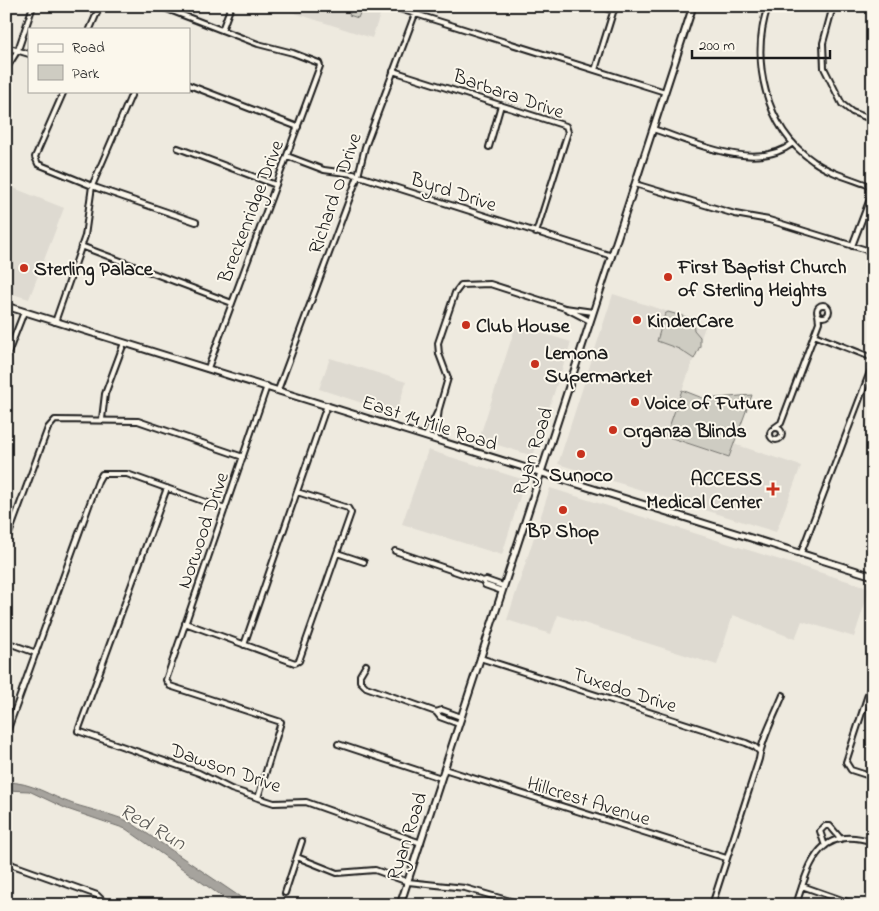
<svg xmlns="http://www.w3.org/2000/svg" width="879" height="911" font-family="'Indie Flower',sans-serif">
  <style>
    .built { fill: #dedad1 }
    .green { fill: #ceccc2; stroke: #75746f }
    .water { fill: #a6a39d; stroke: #6f6d69 }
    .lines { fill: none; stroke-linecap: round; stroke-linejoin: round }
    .minor-casing { stroke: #1c1c1c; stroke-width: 8 }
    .secondary-casing { stroke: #1c1c1c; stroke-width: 9 }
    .minor { stroke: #fbf7ec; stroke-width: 4 }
    .secondary { stroke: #fbf7ec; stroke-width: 5 }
    .poi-dot { fill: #c8321e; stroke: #fbf7ec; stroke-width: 2 }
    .labels { text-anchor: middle; stroke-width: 4; stroke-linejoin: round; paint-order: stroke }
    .street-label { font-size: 20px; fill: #1c1c1c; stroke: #fbf7ec }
    .poi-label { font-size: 20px; font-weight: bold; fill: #1c1c1c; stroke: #fbf7ec; text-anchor: start }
    .water-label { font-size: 21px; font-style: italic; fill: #5a5956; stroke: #fbf7ec }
  </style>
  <rect width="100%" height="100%" fill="#eeeadf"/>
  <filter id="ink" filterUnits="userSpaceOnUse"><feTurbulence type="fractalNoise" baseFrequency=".02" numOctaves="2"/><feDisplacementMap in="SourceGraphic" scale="10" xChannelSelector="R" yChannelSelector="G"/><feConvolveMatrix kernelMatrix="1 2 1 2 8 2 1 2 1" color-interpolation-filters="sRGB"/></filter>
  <g filter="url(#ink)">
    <path class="built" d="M 273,6 L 383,6 L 372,38 Z
      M 6,185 L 64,208 L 29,299 L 6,292 Z
      M 613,294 L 706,324 L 666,436 L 729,457 L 734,444 L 801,466 L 776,532 L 558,464 Z
      M 516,325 L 571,342 L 533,456 L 479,439 Z
      M 330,358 L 406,382 L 396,414 L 319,389 Z
      M 428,450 L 525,480 L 502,555 L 402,524 Z
      M 550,488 L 870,588 L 854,637 L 802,621 L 795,639 L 733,615 L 717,665 L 558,615 L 551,634 L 507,620 Z"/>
    <path class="green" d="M 353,6 L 363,6 L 358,18 L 349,15 Z
      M 668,312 L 693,319 L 694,330 L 700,337 L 700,346 L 694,359 L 679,349 L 657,341 L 665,314 Z
      M 682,390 L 705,399 L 752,395 L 729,457 L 666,436 Z"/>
    <path class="water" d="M 6,782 C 32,782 50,796 73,804 C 92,810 112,814 130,822 L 252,905 L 234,905 L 126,829 L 67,809 L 29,791 L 6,790 Z"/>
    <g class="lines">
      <g class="minor-casing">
        <path id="minor" d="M 159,6 L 258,44 L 293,53 L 319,63 L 320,66 L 208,368
          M 390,6 L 665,92
          M 599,6 L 614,11
          M 768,6 C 750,59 765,128 813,161 C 831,174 853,179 873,187
          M 833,6 L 823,43 L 824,68 L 842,104 L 852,112 L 873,120
          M 90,29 L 100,6
          M 222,30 L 231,6
          M 6,47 L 29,54
          M 6,69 L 18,50 L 33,6
          M 595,70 L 615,6
          M 393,71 L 566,126 L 568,132 L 536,233
          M 189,85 L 298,127
          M 64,91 L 35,157 L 38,164 L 97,188 L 196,222
          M 653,129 C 693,142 756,173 793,143
          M 489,147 L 501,105
          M 178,148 L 276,185
          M 287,156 L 324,170 L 353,174 L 612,256
          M 635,184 L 735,214 L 769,220 L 873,252
          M 81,246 L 232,303
          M 852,246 L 873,191
          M817 311a6 6 0 1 1 12 0a6 6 0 1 1-12 0Z
          M 590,321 L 565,308 L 593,312
          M 55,322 L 85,236 L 92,186 L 133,91
          M 814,335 L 873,358
          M 6,358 L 24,312
          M 278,390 L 358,176 L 365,147 L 418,6
          M 439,409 L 448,378 L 439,354 L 438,343 L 455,293 L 461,285 L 490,284 L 565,308
          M 102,419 L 105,394 L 124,343
          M770 434a6 6 0 1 1 12 0a6 6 0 1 1-12 0Z
          M 774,428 L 781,423 L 816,330 L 819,322 L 818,314
          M 426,436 L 439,409 L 435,439
          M 167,488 L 78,731 L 199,773 L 231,789 L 274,803 L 306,802 L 421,843
          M 6,542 L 48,428 L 55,420 L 138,421 L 243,457
          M 395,551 L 483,581 L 485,585 L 502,591
          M 337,553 L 364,562
          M 801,553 L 873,364
          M 483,581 L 486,580 L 503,586
          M 185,623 L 295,663 L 299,661 L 351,513 L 348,508 L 297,492
          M 6,642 L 36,653
          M 244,645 L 327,405
          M 480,658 L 746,743 L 755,747 L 759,751
          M 366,665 L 360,675 L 360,681 L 366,687 L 436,712 L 442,710 L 461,717
          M 873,679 L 846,762 L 851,770 L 873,777
          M 436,712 L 440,717 L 459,724
          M 8,729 L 98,481 L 102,474 L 127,474 L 225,509
          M 338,744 L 441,778
          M 444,769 L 726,858
          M 258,798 L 281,722 L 170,686 L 166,680 L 267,386
          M 825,846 L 820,831 L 825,826 L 830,826 L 841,839
          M 297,857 L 337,873 L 375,870 L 408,882 L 465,888 L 524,905
          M 6,860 L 13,865 L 97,895 L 107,905
          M 802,886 L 856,905
          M 285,893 L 302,841
          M 712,905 L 759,759 C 762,738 775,715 783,695
          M 796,905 C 809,864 819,824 873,842"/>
      </g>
      <g class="secondary-casing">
        <path id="secondary" d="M 6,306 L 873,576
          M 400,905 L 693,6"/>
      </g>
      <use href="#minor" class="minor"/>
      <use href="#secondary" class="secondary"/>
    </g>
  </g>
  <g class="poi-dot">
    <circle cx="24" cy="268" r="5"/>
    <circle cx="668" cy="277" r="5"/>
    <circle cx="637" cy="320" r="5"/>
    <circle cx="466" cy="325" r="5"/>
    <circle cx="535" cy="364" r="5"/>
    <circle cx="635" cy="402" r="5"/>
    <circle cx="613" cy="430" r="5"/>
    <circle cx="581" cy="454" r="5"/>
    <path d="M770.5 481.5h5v5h5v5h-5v5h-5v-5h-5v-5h5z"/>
    <circle cx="563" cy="510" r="5"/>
  </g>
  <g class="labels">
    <g class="street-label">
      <text transform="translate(509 93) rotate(19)" y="7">Barbara Drive</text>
      <text transform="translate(454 191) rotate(18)" y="7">Byrd Drive</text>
      <text transform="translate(334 193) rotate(-71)" y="7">Richard O Drive</text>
      <text transform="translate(250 211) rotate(-69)" y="7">Breckenridge Drive</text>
      <text transform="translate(430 422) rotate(18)" y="7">East 14 Mile Road</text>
      <text transform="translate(532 451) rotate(-72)" y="7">Ryan Road</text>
      <text transform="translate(202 530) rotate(-71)" y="7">Norwood Drive</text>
      <text transform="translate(625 689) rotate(18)" y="7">Tuxedo Drive</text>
      <text transform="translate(226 767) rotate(19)" y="7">Dawson Drive</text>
      <text transform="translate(589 800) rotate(17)" y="7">Hillcrest Avenue</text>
      <text transform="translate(406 836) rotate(-72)" y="7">Ryan Road</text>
    </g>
    <g class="poi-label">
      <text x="678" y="273">First Baptist Church<tspan x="678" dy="23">of Sterling Heights</tspan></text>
      <text x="34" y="275">Sterling Palace</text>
      <text x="647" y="327">KinderCare</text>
      <text x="476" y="332">Club House</text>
      <text x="545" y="359">Lemona<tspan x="545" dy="23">Supermarket</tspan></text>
      <text x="645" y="409">Voice of Future</text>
      <text x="623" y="437">Organza Blinds</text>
      <text x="581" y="481" text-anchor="middle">Sunoco</text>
      <text x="762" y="485" text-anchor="end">ACCESS<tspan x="762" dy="23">Medical Center</tspan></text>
      <text x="563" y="537" text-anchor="middle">BP Shop</text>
    </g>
    <g class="water-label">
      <text transform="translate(153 826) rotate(30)" y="7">Red Run</text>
    </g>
  </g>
  <rect width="879" height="911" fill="none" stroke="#fbf7ec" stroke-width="25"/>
  <rect x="12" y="12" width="854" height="886" fill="none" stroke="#1c1c1c" stroke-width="2" filter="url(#ink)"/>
  <rect x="28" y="28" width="162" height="65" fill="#fbf7ec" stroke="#a29f99"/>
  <rect x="38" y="44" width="25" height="8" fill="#fbf7ec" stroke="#a29f99"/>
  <text x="72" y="52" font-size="15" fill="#1c1c1c">Road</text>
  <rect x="38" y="65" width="25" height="15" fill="#ceccc2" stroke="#a29f99"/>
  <text x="72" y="78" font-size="15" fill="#1c1c1c">Park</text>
  <path d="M692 50v8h138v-8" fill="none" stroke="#1c1c1c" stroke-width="2.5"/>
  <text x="699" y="50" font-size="15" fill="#1c1c1c" stroke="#fbf7ec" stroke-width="4" paint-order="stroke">200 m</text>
</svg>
